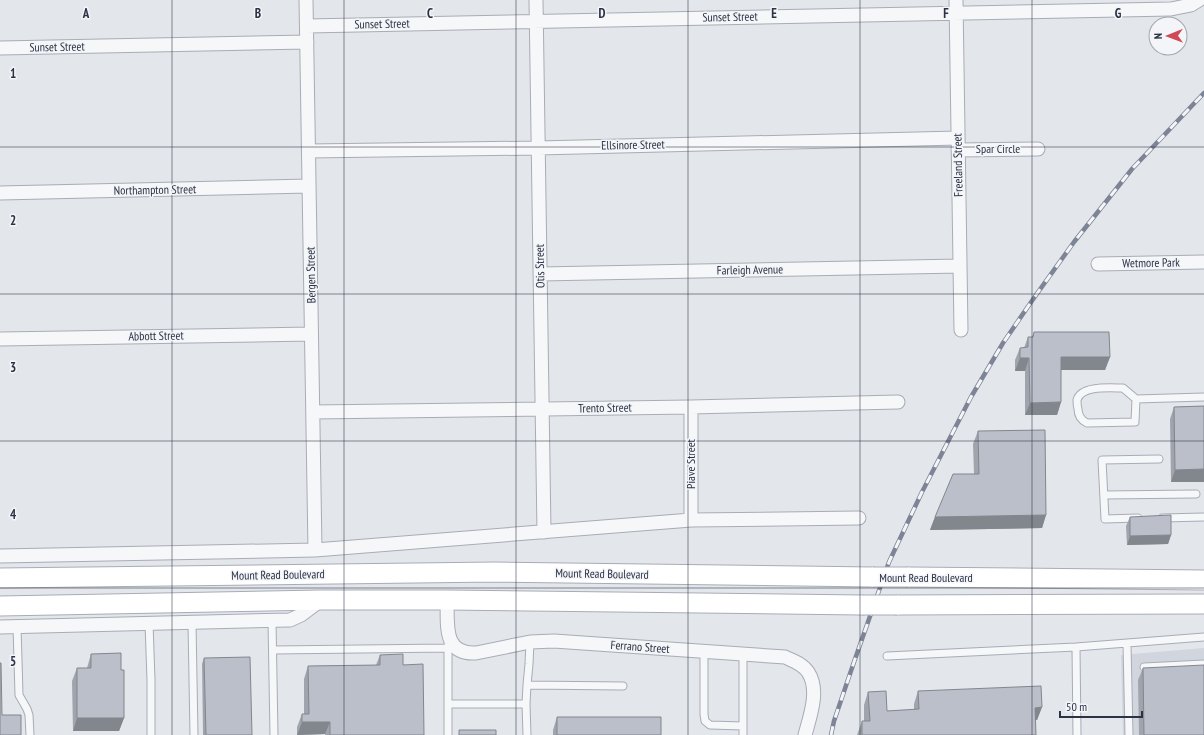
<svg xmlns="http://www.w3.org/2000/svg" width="1204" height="735" font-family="'PT Sans Narrow',sans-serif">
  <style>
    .built { fill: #d1d5dd }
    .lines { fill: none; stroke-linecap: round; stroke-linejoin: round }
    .lane-casing { stroke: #a8acb6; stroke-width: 9 }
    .street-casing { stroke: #a8acb6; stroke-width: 15 }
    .secondary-casing { stroke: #a8acb6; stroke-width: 21 }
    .lane { stroke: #f6f7f9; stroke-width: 7 }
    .street { stroke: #f6f7f9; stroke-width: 13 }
    .secondary { stroke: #fff; stroke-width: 19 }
    .rail-casing { stroke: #7c8495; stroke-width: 4.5 }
    .rail { stroke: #f3f5f8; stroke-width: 3; stroke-dasharray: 9; stroke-linecap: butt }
    .secondary-bridge-casing { stroke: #a8acb6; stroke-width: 21; stroke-linecap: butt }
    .secondary-bridge { stroke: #fff; stroke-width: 19 }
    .wall { fill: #a0a4ad }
    .shaded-wall { fill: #82868d }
    .building { fill: #babfc9; stroke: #82868d }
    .grid { fill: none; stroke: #2b3244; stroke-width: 1; stroke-opacity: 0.55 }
    .labels { text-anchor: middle; stroke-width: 3; stroke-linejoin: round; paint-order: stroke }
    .street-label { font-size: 12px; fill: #2b3244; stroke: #f3f5f8 }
    .grid-label { font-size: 13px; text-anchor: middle; font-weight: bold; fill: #2b3244; stroke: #f3f5f8; stroke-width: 3; stroke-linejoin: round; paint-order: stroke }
  </style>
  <rect width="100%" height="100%" fill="#e3e6eb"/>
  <path class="built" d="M 1204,648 L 1204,735 L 1123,735 L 1121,655 Z"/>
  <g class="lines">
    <g class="lane-casing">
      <path id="lane" d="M 1136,399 L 1135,422 L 1087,423 C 1081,420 1078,416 1078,409 C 1077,406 1077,402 1077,400 C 1081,385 1111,388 1123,388 L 1136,399 L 1204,397
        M 1104,495 L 1196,494
        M 1138,518 L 1105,519 L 1102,460 L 1159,459
        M 1162,518 L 1204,517
        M 272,621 L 274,735
        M 149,623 L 151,680 L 151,735
        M 192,623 L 194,735
        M 17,626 L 19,695 L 27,709 L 29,715 L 30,735
        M 1127,644 L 1129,735
        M 1076,647 L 1077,735
        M 273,650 L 448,648
        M 704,652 L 704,714 L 705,721 L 710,725 L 743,726
        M 887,656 L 1076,647 L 1204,637
        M 1144,667 L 1204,664
        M 527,685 L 529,664 L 530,642
        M 448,704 L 526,704 L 527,735
        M 526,704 L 527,685 L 623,686
        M 448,735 L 448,645
        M 743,735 L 743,654"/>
    </g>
    <g class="street-casing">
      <path id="street" d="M 306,0 L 315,550
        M 536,0 L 544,532
        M 956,0 L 961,330
        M 307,26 L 1171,9 L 1191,5 L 1199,0
        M 0,48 L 307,42
        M 958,150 L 1038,149
        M 309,151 L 538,148 L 958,138
        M 0,193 L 309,186
        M 1098,264 L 1204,262
        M 540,274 L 960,266
        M 0,339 L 311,334
        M 313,412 L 691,407 L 898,402
        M 691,520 L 691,407
        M 0,556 L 315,550 L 691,520 L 859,518
        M 447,600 C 448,623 442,655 476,653 L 530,642 L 554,641 L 785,657 C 793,661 803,664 808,672 C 820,690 810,716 805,735
        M 0,627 L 290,620 L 301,615 L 321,600"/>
    </g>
    <g class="secondary-casing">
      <path id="secondary" d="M 908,577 L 1204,580
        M 0,578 L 495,572 L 873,577
        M 897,605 L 1204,604
        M 0,606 L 321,600 L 447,600 L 862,605"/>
    </g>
    <use href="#lane" class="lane"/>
    <use href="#street" class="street"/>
    <use href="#secondary" class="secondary"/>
    <g class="rail-casing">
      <path id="rail" d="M 831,735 L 834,721 L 854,662 L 889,562 L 922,492 L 971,397 L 1003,343 L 1036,295 L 1074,242 L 1132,169 L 1204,93"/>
    </g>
    <use href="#rail" class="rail"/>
    <g class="secondary-bridge-casing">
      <path id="secondary-bridge" d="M 873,577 L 908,577
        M 862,605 L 897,605"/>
    </g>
    <use href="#secondary-bridge" class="secondary-bridge"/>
  </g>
  <path class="wall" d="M 1034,332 L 1110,357 L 1105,370 L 1061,370 L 1061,402 L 1057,415 L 1025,415 L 1025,371 L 1015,371 L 1015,360 L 1020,348 L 1024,348 L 1028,337 L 1032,337 Z
    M 1204,406 L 1204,482 L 1171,482 L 1170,419 L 1174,407 Z
    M 978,431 L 1046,515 L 1042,528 L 930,530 L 935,517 L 974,474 L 973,444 Z
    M 1130,517 L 1171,535 L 1168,544 L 1127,545 L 1126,526 Z
    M 91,654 L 121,670 L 124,718 L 119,731 L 73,731 L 72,681 L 77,668 L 87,668 Z
    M 380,655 L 403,665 L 424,735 L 325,735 L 325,734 L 297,735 L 297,727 L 302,714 L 304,714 L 304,679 L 308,666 L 376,665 Z
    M 204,658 L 252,735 L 203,735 L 202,664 Z
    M 1143,668 L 1204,735 L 1139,735 L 1138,680 Z
    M 918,691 L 1042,707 L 1037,720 L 1035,720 L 1036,735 L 857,735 L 862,721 L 864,721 L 864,705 L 868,692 L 887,711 L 914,710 L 914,704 Z
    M 557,717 L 661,735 L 553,735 L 553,730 Z"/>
  <path class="shaded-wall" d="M 1061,357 L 1110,357 L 1105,370 L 1056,370 Z
    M 1020,358 L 1029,358 L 1025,371 L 1015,371 Z
    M 1061,402 L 1057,415 L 1025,415 L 1030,403 Z
    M 1204,469 L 1204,482 L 1171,482 L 1175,470 Z
    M 1046,515 L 1042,528 L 930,530 L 935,517 Z
    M 1171,535 L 1168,544 L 1127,545 L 1130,536 Z
    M 1042,707 L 1037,720 L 1030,720 L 1035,708 Z
    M 77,718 L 124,718 L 119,731 L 73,731 Z
    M 302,722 L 330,722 L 325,734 L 297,735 Z"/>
  <path class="building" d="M 1034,332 L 1109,332 L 1110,357 L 1061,357 L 1061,402 L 1030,403 L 1029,358 L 1020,358 L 1020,348 L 1028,347 L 1028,337 L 1033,337 Z
    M 1204,406 L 1204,469 L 1175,470 L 1174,407 Z
    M 1045,430 L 1046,515 L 935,517 L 953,474 L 979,474 L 978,431 Z
    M 1171,515 L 1171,535 L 1130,536 L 1130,517 Z
    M 121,653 L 121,670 L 124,670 L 124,718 L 77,718 L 77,668 L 91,668 L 91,654 Z
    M 403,654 L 403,665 L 423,664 L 424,735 L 330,735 L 330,722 L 302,722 L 302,714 L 309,714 L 308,666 L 380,665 L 380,655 Z
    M 250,657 L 252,735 L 206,735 L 204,658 Z
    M 0,663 L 1,663 L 2,715 L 21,715 L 21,735 L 0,735 Z
    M 1204,665 L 1204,735 L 1144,735 L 1143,668 Z
    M 1041,686 L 1042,707 L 1035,708 L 1036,735 L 862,735 L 862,721 L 870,721 L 868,692 L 886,691 L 887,711 L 919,709 L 918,691 Z
    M 557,717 L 661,717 L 661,735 L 557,735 Z
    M 459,730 L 496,730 L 496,735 L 459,735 Z"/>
  <path class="grid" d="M 172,0 L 172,735M 344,0 L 344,735M 516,0 L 516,735M 688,0 L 688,735M 860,0 L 860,735M 1032,0 L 1032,735M 0,147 L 1204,147M 0,294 L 1204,294M 0,441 L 1204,441M 0,588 L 1204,588"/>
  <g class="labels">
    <g class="street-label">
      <text transform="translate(730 17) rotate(-1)" y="4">Sunset Street</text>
      <text transform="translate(382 24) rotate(-1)" y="4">Sunset Street</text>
      <text transform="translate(57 47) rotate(-1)" y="4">Sunset Street</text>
      <text transform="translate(633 145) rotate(-1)" y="4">Ellsinore Street</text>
      <text x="998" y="153">Spar Circle</text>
      <text transform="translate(958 165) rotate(-91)" y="4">Freeland Street</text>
      <text transform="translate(155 190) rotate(-1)" y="4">Northampton Street</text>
      <text transform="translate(1151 263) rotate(-1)" y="4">Wetmore Park</text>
      <text transform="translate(540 266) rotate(-91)" y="4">Otis Street</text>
      <text transform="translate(750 270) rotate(-1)" y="4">Farleigh Avenue</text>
      <text transform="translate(311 275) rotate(-91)" y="4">Bergen Street</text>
      <text transform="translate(156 336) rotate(-1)" y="4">Abbott Street</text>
      <text transform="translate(605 408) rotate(-1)" y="4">Trento Street</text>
      <text transform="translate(691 464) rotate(-90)" y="4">Piave Street</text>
      <text transform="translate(602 574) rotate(1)" y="4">Mount Read Boulevard</text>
      <text transform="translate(278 575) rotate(-1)" y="4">Mount Read Boulevard</text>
      <text x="926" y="582">Mount Read Boulevard</text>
      <text transform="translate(640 647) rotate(4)" y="4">Ferrano Street</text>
    </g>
  </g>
  <g class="grid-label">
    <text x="86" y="18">A</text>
    <text x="258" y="18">B</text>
    <text x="430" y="18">C</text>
    <text x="602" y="18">D</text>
    <text x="774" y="18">E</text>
    <text x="946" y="18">F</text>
    <text x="1118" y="18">G</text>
    <text x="13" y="78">1</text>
    <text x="13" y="225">2</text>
    <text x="13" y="372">3</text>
    <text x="13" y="519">4</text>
    <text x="13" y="666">5</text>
  </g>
  <g transform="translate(1168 36) rotate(269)"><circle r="19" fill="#f3f5f8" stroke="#a3a7b0"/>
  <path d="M0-3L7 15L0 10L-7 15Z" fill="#d04956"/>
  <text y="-6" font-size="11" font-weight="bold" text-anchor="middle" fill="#2b3244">N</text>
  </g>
  <path d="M1060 711v6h82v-6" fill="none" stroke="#2b3244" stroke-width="2"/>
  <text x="1066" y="711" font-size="12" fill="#2b3244" stroke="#f3f5f8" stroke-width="3" paint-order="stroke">50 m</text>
</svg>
